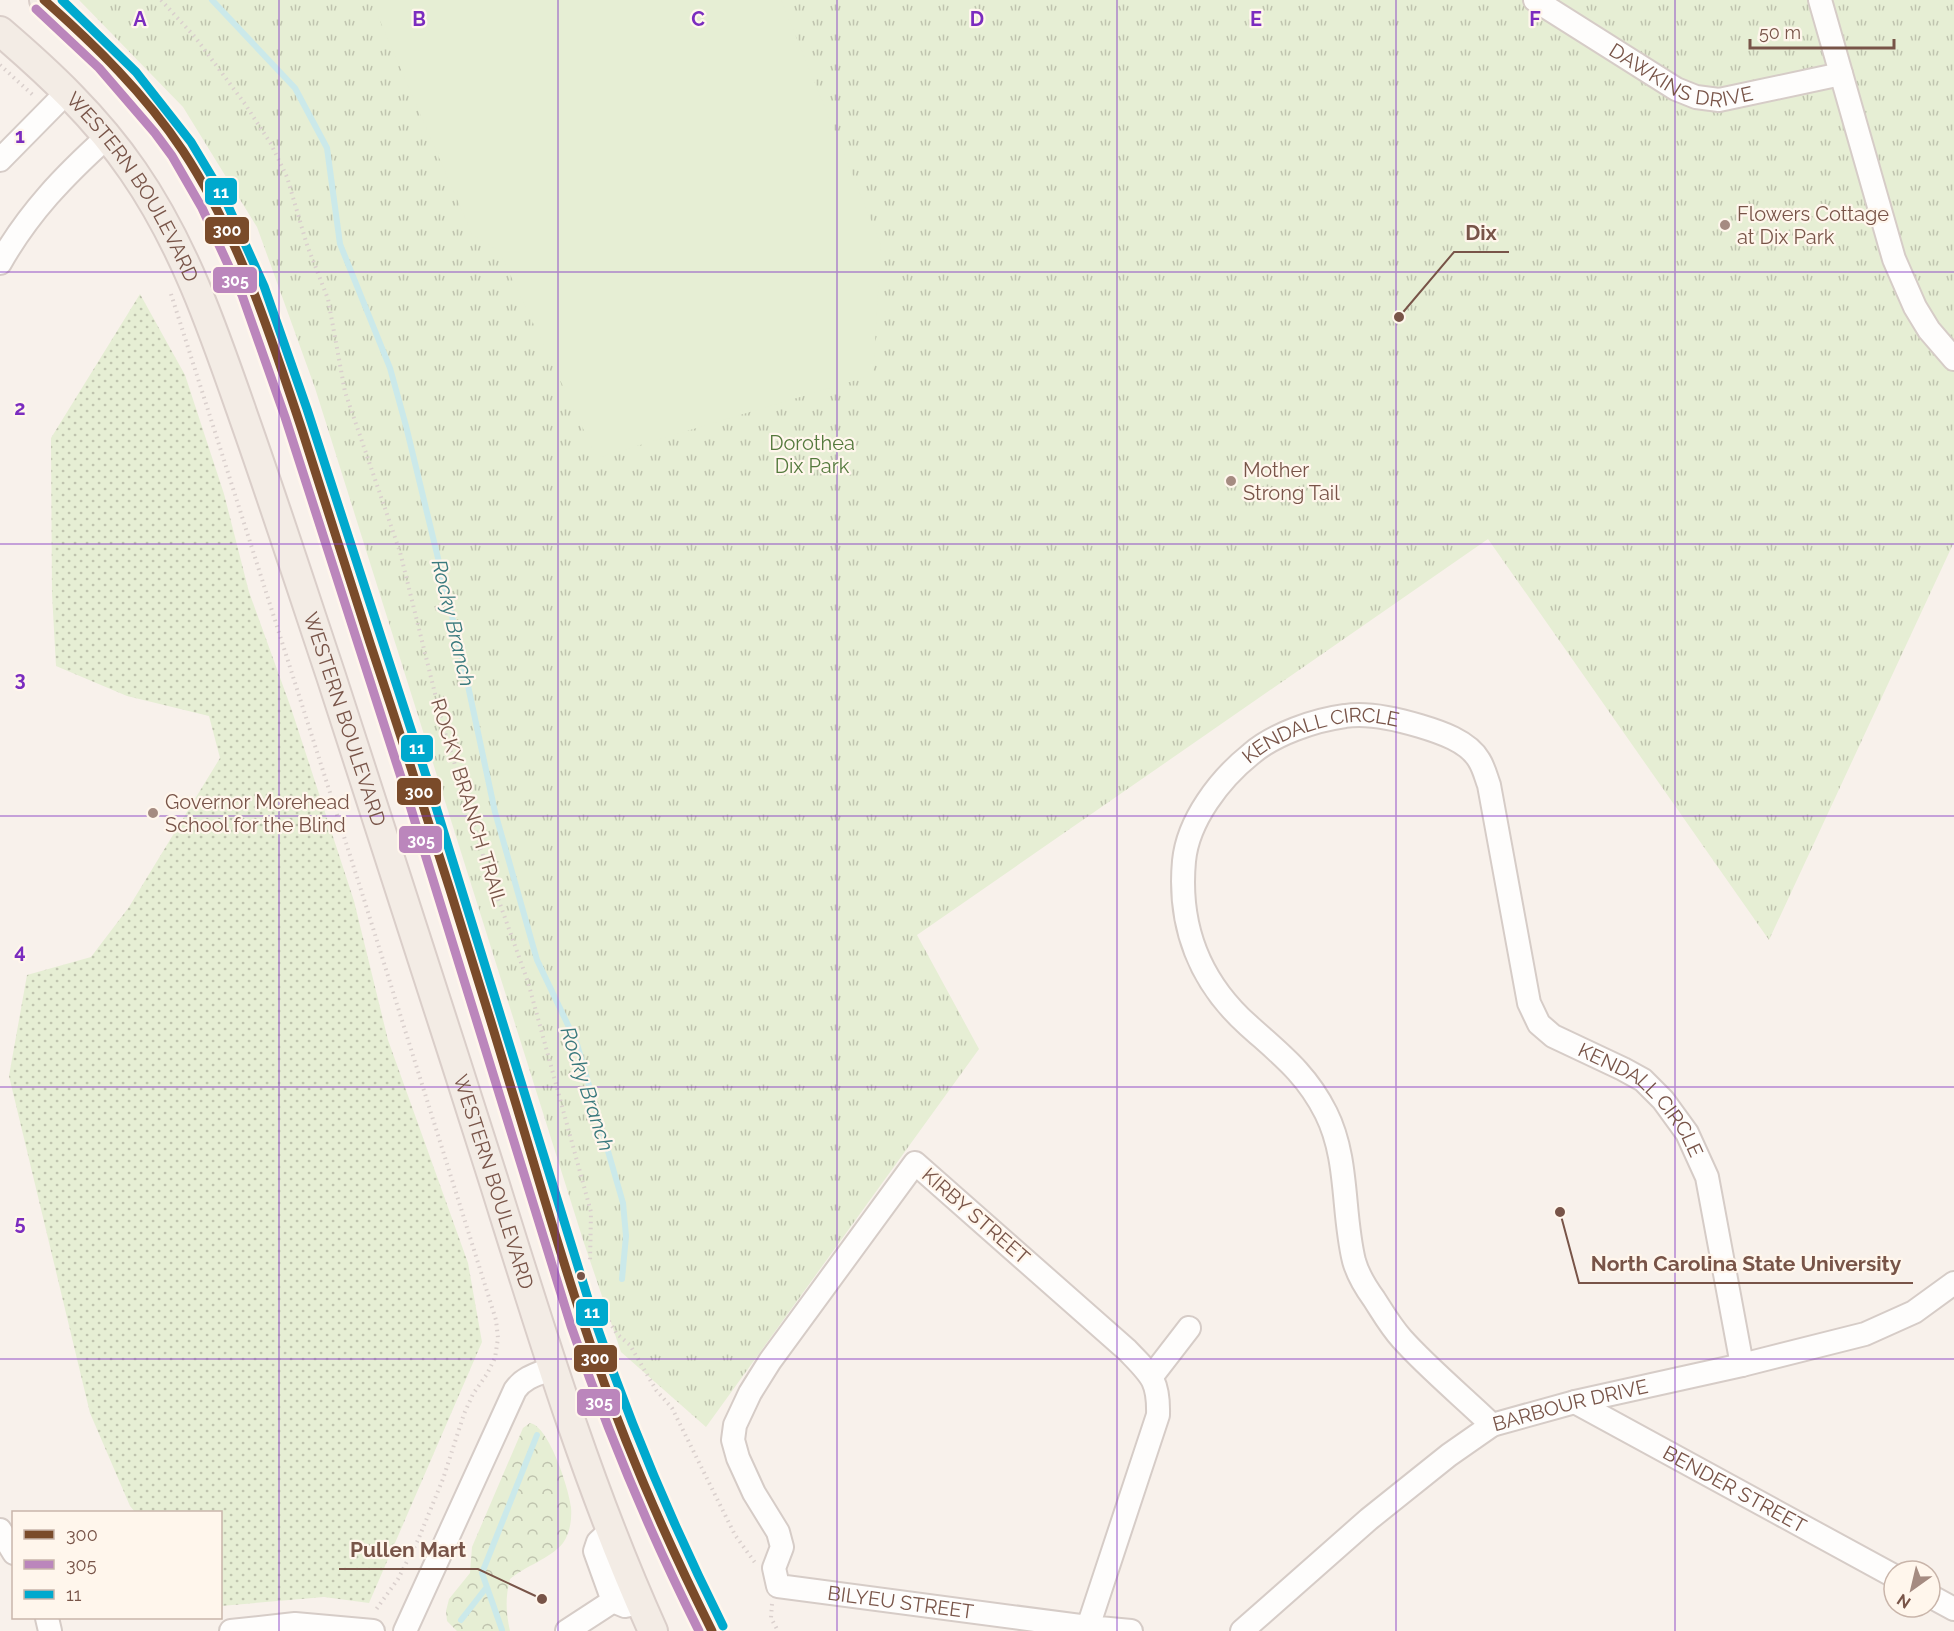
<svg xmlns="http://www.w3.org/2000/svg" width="1954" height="1631" font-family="Raleway,sans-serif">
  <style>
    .grass { fill: url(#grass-dots) }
    .forest { fill: url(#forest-crowns) }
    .park { fill: url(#park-tufts) }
    .pitch { fill: #e6eed4 }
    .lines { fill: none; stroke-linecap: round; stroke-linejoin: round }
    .stream { stroke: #cbe9ea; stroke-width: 6 }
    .minor-casing { stroke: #d6ccc7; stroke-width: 26 }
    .major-casing { stroke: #dacec9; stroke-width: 32 }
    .path { stroke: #dad0cd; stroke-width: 4; stroke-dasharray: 1.5 4.5; stroke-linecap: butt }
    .minor { stroke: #fefdfc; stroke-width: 22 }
    .major { stroke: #f3ece5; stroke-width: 28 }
    .bus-1-casing { stroke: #fff6ec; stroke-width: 14 }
    .bus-2-casing { stroke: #fff6ec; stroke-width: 14 }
    .bus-3-casing { stroke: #fff6ec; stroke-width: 14 }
    .bus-1 { stroke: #7a4b2a; stroke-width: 9 }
    .bus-2 { stroke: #bb86bc; stroke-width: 9 }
    .bus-3 { stroke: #00a9ce; stroke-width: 9 }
    .grid { fill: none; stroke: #7b2cbf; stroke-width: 1.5; stroke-opacity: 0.55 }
    .poi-dot { fill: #a58b81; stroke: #fff6ec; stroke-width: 2 }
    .bus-dot { fill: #785448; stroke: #fff6ec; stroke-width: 2 }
    .labels { text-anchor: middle; stroke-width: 4.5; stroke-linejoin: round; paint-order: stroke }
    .street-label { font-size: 20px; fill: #785448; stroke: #fff6ec }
    .poi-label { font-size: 20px; fill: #785448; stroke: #fff6ec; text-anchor: start }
    .park-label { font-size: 20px; fill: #54793c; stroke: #fff6ec }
    .water-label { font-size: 21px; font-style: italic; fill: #3a7a7e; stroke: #fff6ec }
    .grid-label { font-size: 20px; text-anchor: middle; font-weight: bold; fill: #7b2cbf; stroke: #fff6ec; stroke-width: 4.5; stroke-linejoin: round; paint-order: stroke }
    .leader { fill: none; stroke: #785448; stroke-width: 2 }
    .callout-dot { fill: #785448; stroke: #fff6ec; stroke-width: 2 }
    .callout-label { font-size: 21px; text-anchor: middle; font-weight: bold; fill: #785448; stroke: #fff6ec; stroke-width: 4.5; stroke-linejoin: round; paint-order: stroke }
    .line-badge { stroke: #fff6ec; stroke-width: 2 }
    .badge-label { font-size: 16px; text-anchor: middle; font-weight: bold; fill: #fff }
  </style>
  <defs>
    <pattern id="grass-dots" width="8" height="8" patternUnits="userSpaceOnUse" patternTransform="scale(1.5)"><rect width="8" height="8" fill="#e6eed4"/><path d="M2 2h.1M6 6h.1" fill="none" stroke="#bfc3ae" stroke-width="1.8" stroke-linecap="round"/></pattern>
    <pattern id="forest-crowns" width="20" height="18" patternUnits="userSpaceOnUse" patternTransform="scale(1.5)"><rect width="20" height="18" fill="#e6eed4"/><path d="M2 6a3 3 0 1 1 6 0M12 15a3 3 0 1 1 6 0" fill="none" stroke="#bfc3ae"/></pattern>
    <pattern id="park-tufts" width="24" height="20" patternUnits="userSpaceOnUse" patternTransform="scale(1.5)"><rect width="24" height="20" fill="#e6eed4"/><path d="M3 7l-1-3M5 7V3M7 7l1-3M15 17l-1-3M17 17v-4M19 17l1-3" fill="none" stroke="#bfc3ae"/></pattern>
  </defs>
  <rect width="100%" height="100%" fill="#f8f1eb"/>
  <path class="grass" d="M 140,294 L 185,375 L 224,494 L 249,592 L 291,708 L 354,901 L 388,1040 L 468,1263 L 482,1342 L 369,1603 L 324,1597 L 221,1606 L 220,1512 L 135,1512 L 130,1506 L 90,1413 L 9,1076 L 27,975 L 91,957 L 129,907 L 220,758 L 209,716 L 127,696 L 56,666 L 52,594 L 51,438 Z"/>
  <path class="forest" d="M 530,1423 C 549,1426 569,1489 571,1507 C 572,1520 570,1533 563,1543 C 550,1559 525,1566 510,1579 C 505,1598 506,1613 510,1631 L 457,1631 L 447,1621 L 446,1611 L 449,1599 L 470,1573 L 472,1547 L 523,1428 Z"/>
  <path class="park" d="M 79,0 L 1954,0 L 1954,542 L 1769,940 L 1488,539 L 917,935 L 979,1049 L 706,1427 L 621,1352 L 583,1240 L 315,388 L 257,227 L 183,107 Z"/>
  <path class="pitch" d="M 371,0 L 781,0 L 881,245 L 873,375 L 597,458 L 499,251 L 472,234 Z"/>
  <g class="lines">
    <path class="stream" d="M 212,0 L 295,88 L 327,148 L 340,244 L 390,368 L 406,426 L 461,653 L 495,812 L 537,960 L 577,1044 L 623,1203 L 626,1236 L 622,1279
      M 461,1620 L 486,1588
      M 502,1630 L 482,1573 L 537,1435"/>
    <g class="minor-casing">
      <g id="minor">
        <path id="s1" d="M 1535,0 L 1676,89 L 1696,97 L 1719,100 L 1841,74"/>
        <path d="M 1820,0 L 1894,259 L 1915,307 L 1929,330 L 1954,359"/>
        <path d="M 0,160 L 67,92"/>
        <path d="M 0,263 C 29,212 64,176 107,137"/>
        <path d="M 1152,1376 L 1189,1328"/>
        <path id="s2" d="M 1575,1402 L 1894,1576"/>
        <path id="s3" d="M 1492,1425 C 1463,1397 1428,1368 1402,1339 C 1391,1327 1383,1313 1374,1299 C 1366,1288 1358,1275 1354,1261 C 1342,1212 1349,1159 1326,1113 C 1306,1073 1280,1054 1248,1025 C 1200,982 1178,926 1184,861 C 1188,820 1220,779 1251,754 C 1274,734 1315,720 1345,716 C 1369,712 1397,719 1420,726 C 1440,732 1468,741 1479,760 C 1484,768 1486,777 1489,785 L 1529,1003 L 1539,1024 L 1553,1036 L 1623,1069 L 1643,1080 L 1663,1100 L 1687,1133 L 1707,1177 L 1742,1365"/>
        <path d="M 0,1530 L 14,1553"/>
        <path d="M 611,1530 L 598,1542 L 595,1551 L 613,1601 L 625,1606 L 640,1603"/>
        <path d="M 1930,1596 L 1954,1609"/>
        <path d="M 47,1618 L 50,1631"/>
        <path id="s4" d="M 1088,1627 L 1158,1415 C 1159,1380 1151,1375 1127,1350 L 915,1163 L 770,1361 L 750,1393 L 735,1425 L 733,1440 L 738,1458 L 754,1493 L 778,1532 L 782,1547 L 774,1568 L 778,1586 L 1088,1627 L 1131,1631"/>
        <path d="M 231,1631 L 295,1624 L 373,1631"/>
        <path d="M 405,1631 L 515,1390 C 524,1377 538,1374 553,1368"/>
        <path d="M 567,1631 L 613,1601"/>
        <path id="s5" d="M 1242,1631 L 1369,1519 L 1449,1455 L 1492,1425 L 1575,1402 L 1742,1365 L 1865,1334 L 1914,1312 L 1954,1283"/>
      </g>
    </g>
    <g class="major-casing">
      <g id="major">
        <path d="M 44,0 C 102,50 158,107 197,174 C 242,248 269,331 296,413 C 319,484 342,555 365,626 C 414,776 462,927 508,1078 C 541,1186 571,1296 611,1402 C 640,1481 674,1556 712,1631"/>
        <path id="s6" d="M 0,31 C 49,73 96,117 133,171 C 185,246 214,332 244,418 C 274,503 302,589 331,676 C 386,845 441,1015 495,1185 C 542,1335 588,1487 653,1631"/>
      </g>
    </g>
    <path class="path" d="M 161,0 L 195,37 L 245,104 L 271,144 L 287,177 L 307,245 L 328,299 L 345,392 L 400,552 L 443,726 L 486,865 L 528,982 L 591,1212 L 590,1263
      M 0,65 L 35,97
      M 171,294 L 362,893 L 496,1320 L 498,1338 L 495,1358 L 487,1374 L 473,1394 L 464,1414 L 443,1479 L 418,1540 L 398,1579 L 375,1611
      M 609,1321 L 617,1334 L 630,1345 L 656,1390 L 672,1408 L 735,1535 L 756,1564
      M 772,1604 L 771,1618 L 778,1631"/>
    <use href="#minor" class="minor"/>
    <use href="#major" class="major"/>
    <g class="bus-1-casing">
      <path id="bus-1" d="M 44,0 C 95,45 145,94 183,151 C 239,236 270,334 302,430 C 325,501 347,572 370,643 C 418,787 464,932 508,1078 C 537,1172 563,1267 596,1360 C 628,1453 668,1543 712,1631"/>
    </g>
    <g class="bus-2-casing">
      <path id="bus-2" d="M 36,9 L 99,68 L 155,133 L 172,156 L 202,208 L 242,295 L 285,417 L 408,799 L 571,1326 C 607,1430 649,1532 699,1631"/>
    </g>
    <g class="bus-3-casing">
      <path id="bus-3" d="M 62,0 L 136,72 L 191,142 L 224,197 L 264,286 L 307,409 L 431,791 L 594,1318 C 630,1424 673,1526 723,1626"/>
    </g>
    <use href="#bus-1" class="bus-1"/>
    <use href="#bus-2" class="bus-2"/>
    <use href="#bus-3" class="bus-3"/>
  </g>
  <path class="grid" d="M 279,0 L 279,1631M 558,0 L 558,1631M 837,0 L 837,1631M 1117,0 L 1117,1631M 1396,0 L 1396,1631M 1675,0 L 1675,1631M 0,272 L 1954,272M 0,544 L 1954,544M 0,816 L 1954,816M 0,1087 L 1954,1087M 0,1359 L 1954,1359"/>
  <g class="poi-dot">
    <circle cx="1725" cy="225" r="6"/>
    <circle cx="1231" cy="481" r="6"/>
    <circle cx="153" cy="813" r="6"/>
  </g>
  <circle class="bus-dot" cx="581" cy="1276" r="5"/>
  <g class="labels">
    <g class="street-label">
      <text dy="7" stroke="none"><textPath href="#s1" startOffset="168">DAWKINS DRIVE</textPath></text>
      <text dy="7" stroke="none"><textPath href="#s6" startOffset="207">WESTERN BOULEVARD</textPath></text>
      <text dy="7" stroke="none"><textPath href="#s6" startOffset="783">WESTERN BOULEVARD</textPath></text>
      <text dy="7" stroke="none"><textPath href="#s3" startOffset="873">KENDALL CIRCLE</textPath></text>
      <text transform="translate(469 802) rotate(73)" y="7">ROCKY BRANCH TRAIL</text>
      <text dy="7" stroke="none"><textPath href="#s3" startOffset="1449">KENDALL CIRCLE</textPath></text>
      <text dy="7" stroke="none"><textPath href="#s6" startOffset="1269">WESTERN BOULEVARD</textPath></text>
      <text transform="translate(976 1216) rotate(41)" y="7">KIRBY STREET</text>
      <text dy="7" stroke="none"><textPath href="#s5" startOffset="405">BARBOUR DRIVE</textPath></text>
      <text dy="7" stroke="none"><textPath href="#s2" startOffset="182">BENDER STREET</textPath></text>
      <text dy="7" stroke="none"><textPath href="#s4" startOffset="1198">BILYEU STREET</textPath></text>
    </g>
    <g class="poi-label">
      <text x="1737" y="221">Flowers Cottage<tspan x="1737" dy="23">at Dix Park</tspan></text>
      <text x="1243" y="477">Mother<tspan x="1243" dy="23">Strong Tail</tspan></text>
      <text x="165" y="809">Governor Morehead<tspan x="165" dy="23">School for the Blind</tspan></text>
    </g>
    <g class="park-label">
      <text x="812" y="450">Dorothea<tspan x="812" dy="23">Dix Park</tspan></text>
    </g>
    <g class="water-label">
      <text transform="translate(453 623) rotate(77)" y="7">Rocky Branch</text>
      <text transform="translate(587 1089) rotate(72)" y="7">Rocky Branch</text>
    </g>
  </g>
  <g class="grid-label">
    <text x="140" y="26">A</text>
    <text x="419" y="26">B</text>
    <text x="698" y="26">C</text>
    <text x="977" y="26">D</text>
    <text x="1256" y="26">E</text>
    <text x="1535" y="26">F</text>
    <text x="20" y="143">1</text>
    <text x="20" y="415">2</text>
    <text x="20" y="686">3</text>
    <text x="20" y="958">4</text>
    <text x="20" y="1230">5</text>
  </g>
  <path class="leader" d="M1399 317L1454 252H1509M1560 1212L1579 1283H1913M542 1599L478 1569H339"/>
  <g class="callout-dot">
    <circle cx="1399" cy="317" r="6"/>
    <circle cx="1560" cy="1212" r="6"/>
    <circle cx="542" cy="1599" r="6"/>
  </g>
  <g class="callout-label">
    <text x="1481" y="240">Dix</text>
    <text x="1746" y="1271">North Carolina State University</text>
    <text x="408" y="1557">Pullen Mart</text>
  </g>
  <g class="line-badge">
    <rect x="204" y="177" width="34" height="29" rx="6" fill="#00a9ce"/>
    <rect x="204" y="216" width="46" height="29" rx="6" fill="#7a4b2a"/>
    <rect x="212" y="266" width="46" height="28" rx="6" fill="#bb86bc"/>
    <rect x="400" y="734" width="34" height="29" rx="6" fill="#00a9ce"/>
    <rect x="396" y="777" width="46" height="29" rx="6" fill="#7a4b2a"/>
    <rect x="398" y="825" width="45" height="29" rx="6" fill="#bb86bc"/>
    <rect x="575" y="1298" width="34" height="29" rx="6" fill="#00a9ce"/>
    <rect x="573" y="1344" width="45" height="29" rx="6" fill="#7a4b2a"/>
    <rect x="576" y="1388" width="45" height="29" rx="6" fill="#bb86bc"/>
  </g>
  <g class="badge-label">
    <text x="221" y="198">11</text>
    <text x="227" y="236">300</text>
    <text x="235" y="286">305</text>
    <text x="417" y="754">11</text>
    <text x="419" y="798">300</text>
    <text x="421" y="846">305</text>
    <text x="592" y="1318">11</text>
    <text x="595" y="1364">300</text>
    <text x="599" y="1408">305</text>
  </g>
  <rect x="12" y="1511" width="210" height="108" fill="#fff6ec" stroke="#c9b5aa" stroke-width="1.5"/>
  <rect x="24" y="1530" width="30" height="9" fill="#7a4b2a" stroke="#c9b5aa" stroke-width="1.5"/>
  <text x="66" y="1541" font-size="18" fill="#785448">300</text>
  <rect x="24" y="1560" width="30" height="9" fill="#bb86bc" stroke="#c9b5aa" stroke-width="1.5"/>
  <text x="66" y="1571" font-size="18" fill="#785448">305</text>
  <rect x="24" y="1590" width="30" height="9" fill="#00a9ce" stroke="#c9b5aa" stroke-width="1.5"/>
  <text x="66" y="1601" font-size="18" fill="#785448">11</text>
  <g transform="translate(1912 1589) rotate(214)"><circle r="28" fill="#fff6ec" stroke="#c9b5aa" stroke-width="1.5"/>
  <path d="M0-4.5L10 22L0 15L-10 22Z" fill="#a58b81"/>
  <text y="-9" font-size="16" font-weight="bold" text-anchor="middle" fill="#785448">N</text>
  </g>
  <path d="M1750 39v9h144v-9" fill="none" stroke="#785448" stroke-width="3"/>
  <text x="1759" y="39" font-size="18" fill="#785448" stroke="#fff6ec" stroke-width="4.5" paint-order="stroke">50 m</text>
</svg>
